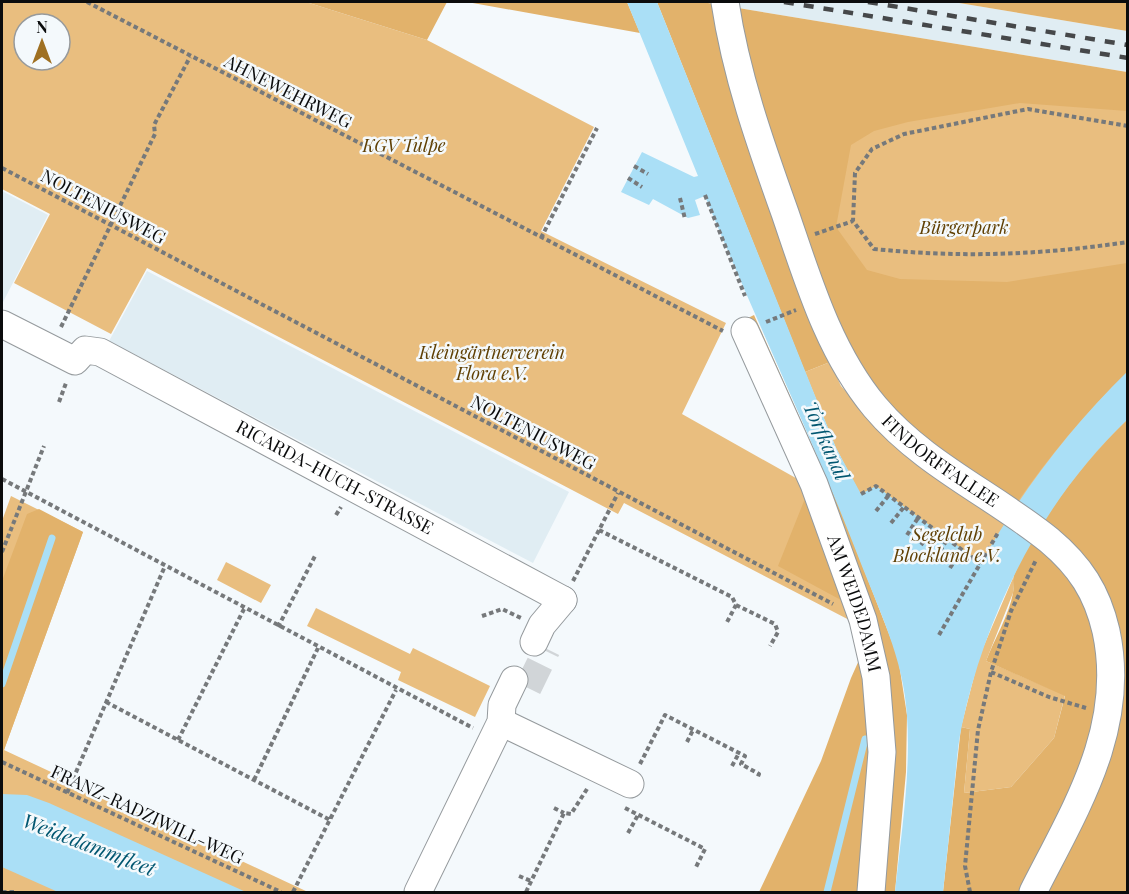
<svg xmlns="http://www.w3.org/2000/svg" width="1129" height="894" font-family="'Playfair Display',serif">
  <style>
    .built { fill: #e0edf3 }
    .green { fill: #e9be7f; fill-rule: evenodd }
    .forest { fill: #e2b26b }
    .water { fill: #aadff6 }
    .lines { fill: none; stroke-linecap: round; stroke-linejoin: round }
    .stream { stroke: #aadff6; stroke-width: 7 }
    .minor-tunnel { stroke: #d1d5d8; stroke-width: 27; stroke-dasharray: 27 14; stroke-linecap: butt }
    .minor-casing { stroke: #959a9d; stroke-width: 29 }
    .path { stroke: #76797b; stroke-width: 4; stroke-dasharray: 4.5 3; stroke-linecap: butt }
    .minor { stroke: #fff; stroke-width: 27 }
    .rail { stroke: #46484a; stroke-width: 4.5; stroke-dasharray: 10 10; stroke-linecap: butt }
    .labels { text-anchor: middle; stroke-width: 5; stroke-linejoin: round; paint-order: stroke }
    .street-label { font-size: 18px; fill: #0b0c0d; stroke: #f4f9fc }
    .park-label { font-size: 18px; font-style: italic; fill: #604004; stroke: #f4f9fc }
    .water-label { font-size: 20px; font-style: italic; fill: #025771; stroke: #f4f9fc }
  </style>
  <rect width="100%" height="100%" fill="#f4f9fc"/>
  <path class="built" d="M 702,2 L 953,2 L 1127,31 L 1127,72 Z
    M 2,191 L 48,215 L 2,304 Z
    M 147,271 L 569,492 L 533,563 L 109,341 Z"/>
  <path class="green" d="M 2,2 L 306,2 L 427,40 L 594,127 L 541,231 L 726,323 L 682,414 L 810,486 L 857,624 L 624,503 L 618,514 L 147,268 L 111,334 L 14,283 L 50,214 L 2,189 ZM 24,24 L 60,24 L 60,60 L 24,60 Z
    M 741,54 L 1127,89 L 1127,645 L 916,434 Z
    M 830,362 L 841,386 L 878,427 L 1013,530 L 946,658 L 836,448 L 805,372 Z
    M 11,496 L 83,532 L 4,750 L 308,892 L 2,892 L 2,521 Z
    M 226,562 L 271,585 L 261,603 L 217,580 Z
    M 1013,578 L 1013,593 L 986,661 L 1065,695 L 1054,738 L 1011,787 L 964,793 L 970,729 L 961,727 L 979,657 Z
    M 316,608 L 410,654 L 413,648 L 490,686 L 475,717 L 398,680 L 401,672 L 307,626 Z"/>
  <path class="forest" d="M 306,2 L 447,2 L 427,40 Z
    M 467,2 L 627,2 L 640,33 Z
    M 657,2 L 702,2 L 1127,72 L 1127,111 L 1020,103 L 908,122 L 874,131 L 851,145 L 836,227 L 867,270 L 900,279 L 1007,282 L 1127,263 L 1127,372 C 1086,412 1049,456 1016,504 L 919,435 L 883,401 L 850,354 L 805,372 Z
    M 953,2 L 1127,2 L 1127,31 Z
    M 754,315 L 840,508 L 898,657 L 907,715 L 906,772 L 895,892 L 876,892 L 885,684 L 746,319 Z
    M 1127,420 L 1127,892 L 943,892 L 961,727 L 970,729 L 964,793 L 1011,787 L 1054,738 L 1065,696 L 986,661 C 994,640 1009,615 1013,593 C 1014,586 1012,581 1014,575 C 1038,521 1085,461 1127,420 Z
    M 810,486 L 852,606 L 778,566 Z
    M 39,509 L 83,532 L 4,750 L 2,749 L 2,581 L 27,514 Z
    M 864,649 L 873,749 L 860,892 L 759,892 L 821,761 L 851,678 Z"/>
  <path class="water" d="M 627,2 L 657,2 L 836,448 L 861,494 L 876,486 L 981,563 C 1021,492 1069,429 1127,372 L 1127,420 C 1043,500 986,612 962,725 C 958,742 957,761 955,779 C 951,817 947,855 943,892 L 895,892 C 901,835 911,774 907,716 C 904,659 878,608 858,556 C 811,434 754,317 705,196 L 695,200 L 700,215 L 688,218 L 653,199 L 649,205 L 621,192 L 642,152 L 694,177 L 698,176 Z
    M 2,794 L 27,795 L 49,803 L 246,892 L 58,892 L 2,867 Z"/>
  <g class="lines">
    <path class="stream" d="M 2,684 L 52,538
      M 827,892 L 865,739"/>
    <path class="minor-tunnel" d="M 528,688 L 547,649"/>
    <g class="minor-casing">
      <g id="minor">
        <path id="s1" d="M 725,2 C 736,75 760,143 785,213 C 808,280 829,352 875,407 C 923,464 992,494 1049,540 C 1080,566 1097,592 1106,631 C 1127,728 1075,809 1033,892"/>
        <path id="s2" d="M 2,324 L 75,361 L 85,350 L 100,352 L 563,600"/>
        <path id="s3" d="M 745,331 L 814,484 L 863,620 L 876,677 L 882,752 L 871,892"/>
        <path d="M 534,642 L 542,625 L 563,600"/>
        <path d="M 501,722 L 630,784"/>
        <path d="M 418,892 L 501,722 L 502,705 L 514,680"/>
      </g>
    </g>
    <path class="path" d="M 87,2 L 723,331
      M 1128,126 L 1028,109 L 904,134 L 872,149 L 855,173 L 853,221 L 874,249 C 962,258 1040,255 1128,242
      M 634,166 L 648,174
      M 2,168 L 833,604
      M 628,178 L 642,187
      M 705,195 L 745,296
      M 680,198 L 685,219
      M 815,234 L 853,221
      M 541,238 L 597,128
      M 766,322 L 796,310
      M 61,327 L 155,134 L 154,125 L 190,57
      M 59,402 L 66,383
      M 2,479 L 473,728
      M 861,494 L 876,486 L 981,564
      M 876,511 L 889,495
      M 336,515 L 341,507
      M 891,523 L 904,507
      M 599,530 L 732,597 L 736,605 L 726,624
      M 907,535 L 918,518
      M 921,545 L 933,529
      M 2,552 L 44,446
      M 936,557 L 947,540
      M 950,568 L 962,550
      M 573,581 L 618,493
      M 736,605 L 775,624 L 778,632 L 770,646
      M 482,616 L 502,609 L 521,618
      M 278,627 L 315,556
      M 939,635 L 999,531
      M 991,672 L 1049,697 L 1086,708
      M 106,702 L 330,820
      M 178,740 L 244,609
      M 687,742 L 693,730
      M 2,762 L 281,892
      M 640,764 L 665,715 L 745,756 L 741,764 L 759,774 L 757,779
      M 732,766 L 739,753
      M 254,780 L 318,648
      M 67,793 L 165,566
      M 554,808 L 564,813
      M 625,808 L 705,849 L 696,867
      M 628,833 L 638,815
      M 519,876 L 531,881
      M 2,892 L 14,892
      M 293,892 L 396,690
      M 526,892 L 564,813 L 571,814 L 587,789
      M 970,892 L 965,866 L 978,730 L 991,672 L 1011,611 L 1036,560"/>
    <use href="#minor" class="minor"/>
    <path class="rail" d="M 784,2 L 1128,58
      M 868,2 L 1128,45"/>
  </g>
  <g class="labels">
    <g class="street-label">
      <text transform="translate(288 92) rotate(27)" y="6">AHNEWEHRWEG</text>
      <text transform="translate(103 207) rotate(28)" y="6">NOLTENIUSWEG</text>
      <text transform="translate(533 433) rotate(28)" y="6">NOLTENIUSWEG</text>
      <text dy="6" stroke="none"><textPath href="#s1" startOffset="520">FINDORFFALLEE</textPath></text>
      <text dy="6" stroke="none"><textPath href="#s2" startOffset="378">RICARDA-HUCH-STRASSE</textPath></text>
      <text dy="6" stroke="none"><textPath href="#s3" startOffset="294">AM WEIDEDAMM</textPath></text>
      <text transform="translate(147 815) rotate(25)" y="6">FRANZ-RADZIWILL-WEG</text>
    </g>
    <g class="park-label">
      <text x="404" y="152">KGV Tulpe</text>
      <text x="964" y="234">Bürgerpark</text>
      <text x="492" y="359">Kleingärtnerverein<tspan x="492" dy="21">Flora e.V.</tspan></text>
      <text x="947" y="541">Segelclub<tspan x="947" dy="21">Blockland e.V.</tspan></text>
    </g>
    <g class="water-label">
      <text transform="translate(826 441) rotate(66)" y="7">Torfkanal</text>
      <text transform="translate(89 845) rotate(21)" y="7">Weidedammfleet</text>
    </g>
  </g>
  <rect width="1129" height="894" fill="none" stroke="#0b0c0d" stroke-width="6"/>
  <g transform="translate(42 42)"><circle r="28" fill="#f4f9fc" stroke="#979a9c" stroke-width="1.5"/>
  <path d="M0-4.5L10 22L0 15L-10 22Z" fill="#9f7022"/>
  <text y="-9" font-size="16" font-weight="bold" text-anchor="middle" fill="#0b0c0d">N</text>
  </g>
</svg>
